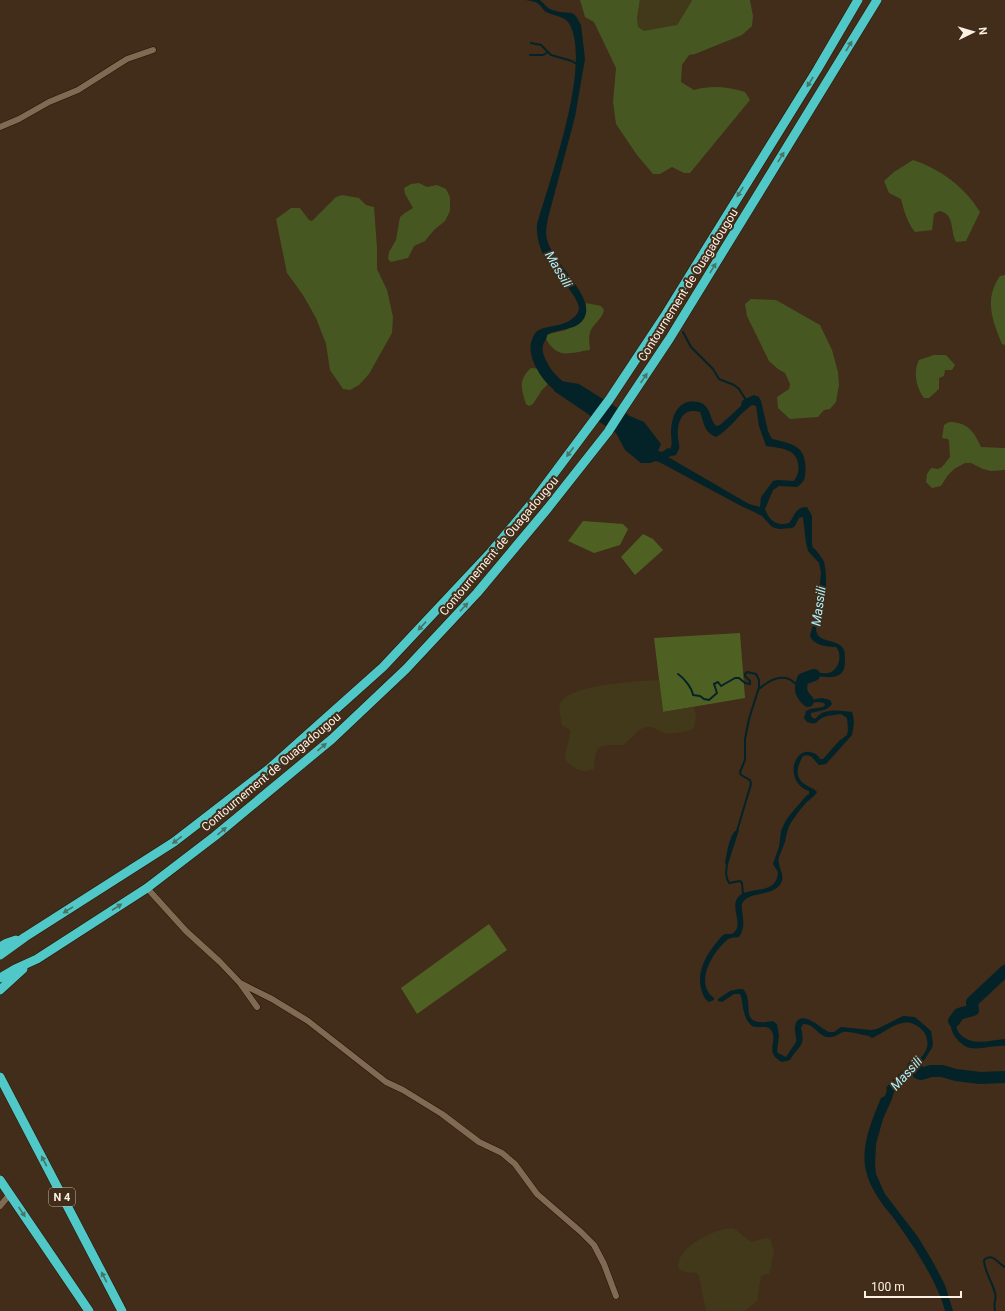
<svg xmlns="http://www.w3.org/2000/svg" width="1005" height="1311" font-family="Roboto,sans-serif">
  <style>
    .green { fill: #475721 }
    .forest { fill: #4f6122 }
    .sand { fill: #413919 }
    .water { fill: #042328; fill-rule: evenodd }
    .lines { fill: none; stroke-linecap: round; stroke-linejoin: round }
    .stream { stroke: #042328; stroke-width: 2 }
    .river { stroke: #042328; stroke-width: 12 }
    .minor-casing { stroke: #271502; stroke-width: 7 }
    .highway-casing { stroke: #271502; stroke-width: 10 }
    .minor { stroke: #816a54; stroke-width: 6 }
    .highway { stroke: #50c8c7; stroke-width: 9 }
    .oneway { fill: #487367 }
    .labels { text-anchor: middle; stroke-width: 4; stroke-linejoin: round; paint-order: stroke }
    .shield { fill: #412d19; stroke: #c5b6a7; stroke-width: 1 }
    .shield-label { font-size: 11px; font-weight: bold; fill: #fdf0e4 }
    .street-label { font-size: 12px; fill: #fdf0e4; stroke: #412d19 }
    .water-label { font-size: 13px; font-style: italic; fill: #aaf1fe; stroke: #412d19 }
  </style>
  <rect width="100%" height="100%" fill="#412d19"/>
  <path class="green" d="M 580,0 L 640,0 L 637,19 L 677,25 L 692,0 L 750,0 L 753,16 L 752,26 L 742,35 L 695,54 L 689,55 L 682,65 L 681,82 L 694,90 C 713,85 726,87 745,92 L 750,100 L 690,173 L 684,173 L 672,167 L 660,174 L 653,174 L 637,155 L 616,124 L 613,102 L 616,68 L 594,22 L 585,17 Z
    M 913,160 C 940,169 965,187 980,212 L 966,241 L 956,242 C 950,231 955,213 939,211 L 934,214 L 932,230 L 915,232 C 907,222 904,211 901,199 L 889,193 L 884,181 L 894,172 Z
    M 419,183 L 427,187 L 437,185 L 446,189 L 450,197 L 450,211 L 445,221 L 434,230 L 425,241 L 414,246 L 408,258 L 391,262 L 388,259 L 389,252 L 396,240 L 400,217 L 405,213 L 413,208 L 405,194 L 404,188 L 411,184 Z
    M 342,195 L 359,198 L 366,205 L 374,207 L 377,248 L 377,269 L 387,290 L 393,317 L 392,333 L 369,374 L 359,385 L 350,390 L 343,389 L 330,370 L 326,344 L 316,318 L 303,295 L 287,273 L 276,219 L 291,208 L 300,208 L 309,220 L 312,221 L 336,197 Z
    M 1005,275 L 1005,345 L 1002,344 C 992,320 984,299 1000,276 Z
    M 751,299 L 776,300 L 820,325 L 832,350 L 838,372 L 839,385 L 836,402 L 830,409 L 824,410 L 818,417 L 790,419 L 778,408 L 777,397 L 789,389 L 790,384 L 785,373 L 778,369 L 769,361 L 747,316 L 745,304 Z
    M 586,303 L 601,306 L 604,310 C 602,320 592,324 590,333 C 588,338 590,345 590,350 C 568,353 557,360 545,337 L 549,334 L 566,330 L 586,312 Z
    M 934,355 L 946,355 L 955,365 L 952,370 L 945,370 L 944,376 L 939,378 L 939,389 L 929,398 L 924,398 C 916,388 913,371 919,360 Z
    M 531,368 L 543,369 L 549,376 L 547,377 L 550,382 L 542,390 L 533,404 L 529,406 L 526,404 C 521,388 518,380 531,368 Z
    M 949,422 C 967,422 974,431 981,447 L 1005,448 L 1005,470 L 991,471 L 983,469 L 971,463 L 965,463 L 954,469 L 948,475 L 941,486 L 932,488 L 926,482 L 927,474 L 931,468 L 938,469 L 942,467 L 950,457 L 949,441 L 948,439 L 942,438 L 944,425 Z"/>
  <path class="forest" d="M 583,521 L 623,524 L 628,529 L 620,545 L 594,553 L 568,541 Z
    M 643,534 L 653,539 L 663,550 L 635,575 L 621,557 Z
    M 740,633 L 745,698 L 663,712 L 654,638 Z
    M 489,924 L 507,950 L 417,1014 L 401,988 Z"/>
  <path class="sand" d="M 640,0 L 692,0 L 677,25 L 644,31 L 638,27 L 637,19 Z
    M 659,680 L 663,712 L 694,707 C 696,715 697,720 693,729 C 684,732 673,735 664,733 C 658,731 654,726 646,727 C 637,729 631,740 623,745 C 599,746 596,741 594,769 C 581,774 573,769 565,759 C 565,749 570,740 570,730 L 562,725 C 561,719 558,709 560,704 C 567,684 640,681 659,680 Z
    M 733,1228 C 740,1232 745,1238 752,1242 L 765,1238 L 770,1239 L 774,1250 L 770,1273 L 761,1276 L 757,1301 L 745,1311 L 706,1311 L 699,1276 L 697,1273 L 685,1272 L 679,1269 C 674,1254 699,1238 712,1233 C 718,1230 725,1229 733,1228 Z"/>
  <path class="water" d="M 526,0 L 540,0 L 548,8 L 552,10 L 560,12 L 572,13 L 576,16 L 581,25 L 585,59 L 575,117 L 548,218 C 547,224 545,232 547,239 C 552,262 590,292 586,313 C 582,333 555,327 546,336 C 542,340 541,345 540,350 L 537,351 L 535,350 L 535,347 L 533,346 L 531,343 L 536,332 C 547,324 562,328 573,318 C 576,316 579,312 579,308 C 578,295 551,269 544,257 C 539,246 536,235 537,224 C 550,179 591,66 570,25 C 566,16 554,16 546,12 C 543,10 541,5 537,3 C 535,1 529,1 526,0 Z
    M 550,375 L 555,380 L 579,384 L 630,416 L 644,422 L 661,444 L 658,451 L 662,452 L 668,448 L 670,449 C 673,444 671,438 671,433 C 671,422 674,408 685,403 C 690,401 698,401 703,404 C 711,409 710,420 716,426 L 720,425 L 741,406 L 742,401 L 745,399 L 754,395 L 759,397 L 761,401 L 768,431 L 772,439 C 780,441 793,443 799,449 C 806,455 807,472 804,480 C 802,483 800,485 797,487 L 779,486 L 773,490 L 765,509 C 769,520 777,527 789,523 C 795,516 795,507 807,507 L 812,516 L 812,544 L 813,548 L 815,549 C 818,553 822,557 824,562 C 827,573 827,596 823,608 C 822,614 817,621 816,628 C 816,648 846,634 845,657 C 845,660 845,666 844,669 C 838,682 824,675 814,677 C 809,678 806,680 803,683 L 800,682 L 799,680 C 807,664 816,675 828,673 C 837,672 844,656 836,647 C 828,647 813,645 810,636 L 818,604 L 821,573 L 819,563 L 808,551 L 806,543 L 803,517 L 799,518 L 795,526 L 792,528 L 779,529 L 772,527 L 762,516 L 750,510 L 743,507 L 661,463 L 656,461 L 650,463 L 641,463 L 625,450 L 616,433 L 554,391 L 554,386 L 547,377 ZM 752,405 L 756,406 L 759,426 L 766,446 C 774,447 784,448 791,452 C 801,459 800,473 794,481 L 778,480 L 773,481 L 761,497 L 760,507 L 749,504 L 668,457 L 676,455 C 677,453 678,451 679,449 C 680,446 678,441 678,437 C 677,422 682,407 700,412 C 704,423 704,432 716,437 C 732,428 737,415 752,405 Z
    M 802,688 L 810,700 L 822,698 L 830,700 L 832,704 C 828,711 818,711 811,713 L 811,716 L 814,719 C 817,718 818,715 822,713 C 832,709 841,711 852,712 L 853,715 L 854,723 L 852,735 L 826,764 L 819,765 C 814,761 812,753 803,756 C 797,766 794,778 806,785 C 810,788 814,788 817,792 C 815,796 810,799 806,803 C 802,807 798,812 795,817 C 788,825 787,832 785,842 C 783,847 781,852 779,857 C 776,867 788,876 779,886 C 769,896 750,892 743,902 C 738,909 749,922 739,937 C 735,938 730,937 727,940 C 712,953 694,983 714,998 L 714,1000 L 709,1002 C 704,999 703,994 701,989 C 696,968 709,951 722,936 L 725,934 L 732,934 C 746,925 728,907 739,896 C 749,886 777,896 778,872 L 773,864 L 779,847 L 781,831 L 785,822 L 789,816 L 806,796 L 809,794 L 809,791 C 785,783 792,749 810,752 C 815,753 818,755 820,759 L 823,759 L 839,741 L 847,735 L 848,730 L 847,718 L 841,714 C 836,715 829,715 824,717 C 816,720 818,726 807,722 L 804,718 L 806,711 L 810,709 L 823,707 L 825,705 L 824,703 L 818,702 L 807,703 C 802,699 799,696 800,689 Z
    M 738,829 L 739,830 L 738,833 L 728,864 L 727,865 L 725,863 C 727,854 729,833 738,829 Z
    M 1005,964 L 1005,979 L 996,985 L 989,994 L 981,1000 L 978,999 L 975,1000 L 974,999 L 976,997 L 974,994 Z
    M 739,989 L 743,989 C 756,1003 736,1028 773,1021 L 777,1024 L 779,1035 L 777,1051 L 778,1053 L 786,1057 L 796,1042 C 797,1037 794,1032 795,1026 C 800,1007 821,1029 829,1032 L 834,1032 L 841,1027 L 871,1030 L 877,1029 L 903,1016 L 915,1017 L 931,1031 L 933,1043 L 932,1048 L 923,1062 L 913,1068 L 900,1081 L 899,1086 L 894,1092 L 892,1099 L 883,1119 L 876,1144 L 875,1165 L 876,1174 L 885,1194 L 918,1237 L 933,1262 L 945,1285 L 953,1311 L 945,1311 C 937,1280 911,1242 892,1216 C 881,1203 870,1188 866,1171 C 860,1147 872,1120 881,1098 L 885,1096 L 887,1090 L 886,1088 C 890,1083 894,1078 899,1074 C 908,1066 921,1062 926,1050 C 929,1044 927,1037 924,1032 C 906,1011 890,1030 872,1038 L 869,1036 C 863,1035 848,1031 843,1032 C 838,1034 834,1038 828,1037 C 819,1037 814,1023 803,1024 L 801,1028 C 806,1048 798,1045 790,1060 L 782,1062 C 763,1052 779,1042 771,1030 C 767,1024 756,1030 751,1025 C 743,1018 743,1005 741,996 L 740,994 L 734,994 L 722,1002 L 718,1001 L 718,999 L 730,991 Z
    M 961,1007 L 963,1007 L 966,1011 L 966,1014 C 963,1017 959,1019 957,1023 C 956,1027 957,1031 960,1034 C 972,1047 991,1040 1005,1039 L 1005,1046 C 994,1045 981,1050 970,1048 C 958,1045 946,1028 952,1015 C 954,1012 958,1009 961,1007 Z"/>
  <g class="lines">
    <path class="stream" d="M 531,43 L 541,45 L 551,55 L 572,61 L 578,65
      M 530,55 L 543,55 L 548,52
      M 683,332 L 691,347 L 713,369 L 719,379 L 734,385 L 739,389 L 746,400
      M 678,674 C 684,678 692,688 693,695 L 700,696 L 704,699 L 709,700 L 717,693 L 714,684 L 718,682 L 721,686 L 735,678 L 739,678 L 745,683 L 750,684 L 750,681 L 745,676 L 745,674 L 747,672 L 756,674 L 759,680 L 759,687 L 749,719 L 745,739 L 745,760 L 740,772 L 741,775 L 750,780 L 751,784 L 737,831
      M 759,689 C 767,682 778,675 789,679 C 794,681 795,685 800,686
      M 727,864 C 726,871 725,877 729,883 L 740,881 L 742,883 L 743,894
      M 995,1311 C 993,1302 997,1299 995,1293 C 992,1281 984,1271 984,1260 C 993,1252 998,1264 1005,1267"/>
    <path class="river" d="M 541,336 C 528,351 547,377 559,386
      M 808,701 C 801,695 799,688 803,679 L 814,675
      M 954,1021 L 959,1014 L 973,1010 L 972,1002 L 1005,971
      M 913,1067 L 917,1068 L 918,1073 L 921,1074 L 931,1071 L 942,1071 L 956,1075 L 980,1078 L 1005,1077"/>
    <g class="minor-casing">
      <path id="minor" d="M 0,127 L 19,119 L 49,102 L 78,90 L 127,59 L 153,50
        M 147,888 L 186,931 L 220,962 L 240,983 L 257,1007
        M 240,983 L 272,999 L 308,1021 L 386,1082 L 403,1090 L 442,1114 L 479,1142 L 502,1153 L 515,1164 L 537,1194 L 581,1232 L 594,1245 L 604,1264 L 616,1296
        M 0,1206 L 10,1194"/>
    </g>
    <g class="highway-casing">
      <path id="highway" d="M 0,947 L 7,943 L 16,940
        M 0,955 L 25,937 L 174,842 L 270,768 L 383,667 L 491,552 L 532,503 L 609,400 L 664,317 L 817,70 L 858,0
        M 0,978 L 15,969 L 37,959 L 147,888 L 215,836 L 332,739 L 406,669 L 477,593 L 548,508 L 608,432 L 622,410 L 670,338 L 877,0
        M 0,990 L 23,969
        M 0,1077 L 122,1311
        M 0,1180 L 89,1311"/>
    </g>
    <use href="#minor" class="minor"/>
    <use href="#highway" class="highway"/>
  </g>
  <defs><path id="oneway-solid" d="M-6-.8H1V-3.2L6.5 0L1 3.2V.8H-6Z"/></defs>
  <g class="oneway">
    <use href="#oneway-solid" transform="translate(849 46) rotate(-59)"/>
    <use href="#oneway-solid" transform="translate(810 82) rotate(122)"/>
    <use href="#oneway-solid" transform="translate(781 157) rotate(-58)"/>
    <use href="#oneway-solid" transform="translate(740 192) rotate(122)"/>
    <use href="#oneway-solid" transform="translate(713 268) rotate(-59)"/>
    <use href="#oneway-solid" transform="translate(644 378) rotate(-56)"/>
    <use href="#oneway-solid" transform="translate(570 452) rotate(127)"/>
    <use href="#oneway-solid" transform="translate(464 607) rotate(-47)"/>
    <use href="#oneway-solid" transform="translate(422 626) rotate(133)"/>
    <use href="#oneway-solid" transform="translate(322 747) rotate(-40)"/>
    <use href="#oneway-solid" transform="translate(222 831) rotate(-40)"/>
    <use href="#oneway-solid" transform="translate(177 840) rotate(143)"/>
    <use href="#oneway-solid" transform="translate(117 907) rotate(-33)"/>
    <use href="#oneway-solid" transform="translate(68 910) rotate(148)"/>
    <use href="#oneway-solid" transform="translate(44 1161) rotate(-117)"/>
    <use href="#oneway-solid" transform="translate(22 1212) rotate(56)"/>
    <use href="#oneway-solid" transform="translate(104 1277) rotate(-117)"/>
  </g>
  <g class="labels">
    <rect class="shield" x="49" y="1188" width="26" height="18" rx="3"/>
    <g class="shield-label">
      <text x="62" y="1201">N 4</text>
    </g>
    <g class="street-label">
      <text transform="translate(688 285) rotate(-58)" y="4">Contournement de Ouagadougou</text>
      <text transform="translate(499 546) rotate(-50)" y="4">Contournement de Ouagadougou</text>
      <text transform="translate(271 772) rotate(-40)" y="4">Contournement de Ouagadougou</text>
    </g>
    <g class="water-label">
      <text transform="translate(559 269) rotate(59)" y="5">Massili</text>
      <text transform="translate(818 606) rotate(-82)" y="5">Massili</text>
      <text transform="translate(906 1073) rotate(-48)" y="5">Massili</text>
    </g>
  </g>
  <g transform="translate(973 32) rotate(85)" stroke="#412d19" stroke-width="3" paint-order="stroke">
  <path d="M0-3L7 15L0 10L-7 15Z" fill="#fdf0e4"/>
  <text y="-6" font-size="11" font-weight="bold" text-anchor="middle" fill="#fdf0e4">N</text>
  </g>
  <path d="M865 1291v6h96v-6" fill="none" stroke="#fdf0e4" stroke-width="2"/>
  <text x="871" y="1291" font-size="12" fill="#fdf0e4" stroke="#412d19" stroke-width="3" paint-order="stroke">100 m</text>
</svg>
